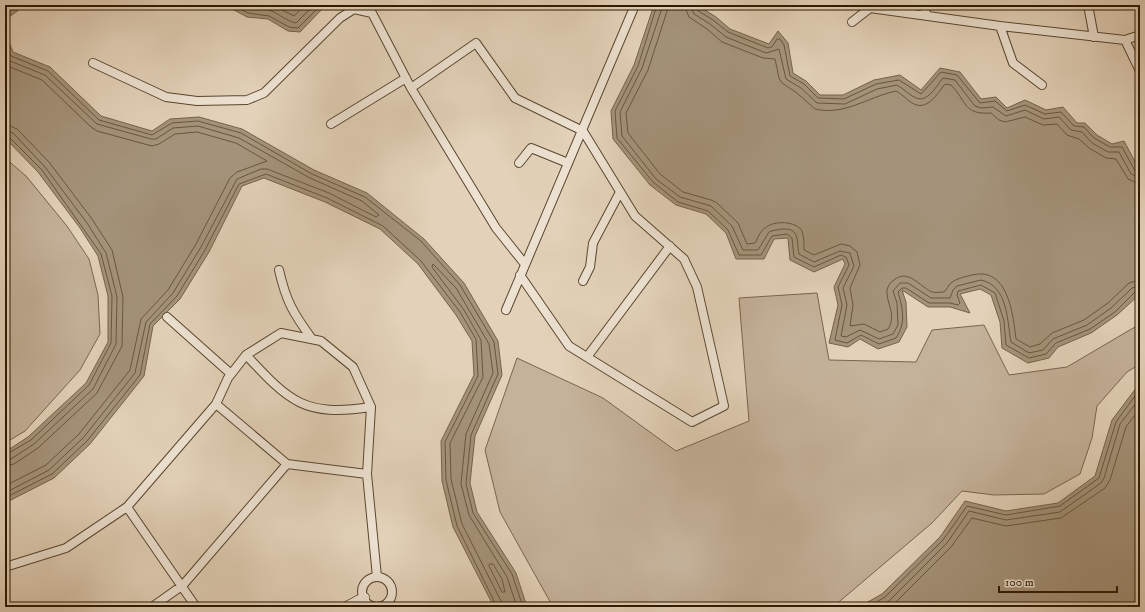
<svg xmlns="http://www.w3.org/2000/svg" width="1145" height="612" font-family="'IM FELL DW Pica',serif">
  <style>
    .green { fill: #c4b29a; stroke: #78654d }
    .water { fill: #a4937a; stroke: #746249 }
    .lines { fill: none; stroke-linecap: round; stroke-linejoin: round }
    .shore { stroke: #68563d; stroke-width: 1 }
    .street-casing { stroke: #59462e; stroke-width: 10 }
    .secondary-casing { stroke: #2b1800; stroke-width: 12 }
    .street { stroke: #ede2d2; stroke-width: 8 }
    .secondary { stroke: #ede2d2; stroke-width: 11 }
  </style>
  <rect width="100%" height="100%" fill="#e3d2b9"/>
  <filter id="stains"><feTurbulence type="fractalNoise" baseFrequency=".005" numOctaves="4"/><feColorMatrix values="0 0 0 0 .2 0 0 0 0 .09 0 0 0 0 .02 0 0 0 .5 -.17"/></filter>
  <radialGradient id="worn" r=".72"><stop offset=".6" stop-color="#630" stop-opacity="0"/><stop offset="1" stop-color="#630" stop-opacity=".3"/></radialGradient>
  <path class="green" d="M 5,158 L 26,176 L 67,226 L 89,259 L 98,295 L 100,334 L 80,370 L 25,431 L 5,443 Z
    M 817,293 L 829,360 L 916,362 L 932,330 L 984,325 L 1009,375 L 1067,367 L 1140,324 L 1140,364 L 1127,372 L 1097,406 L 1092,438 L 1080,474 L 1044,494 L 994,495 L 962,491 L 932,523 L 833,607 L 553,607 L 500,512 L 485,450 L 517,358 L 603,398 L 676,451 L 749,421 L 739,298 Z"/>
  <path class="water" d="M 5,5 L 26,5 L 6,19 L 7,37 L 13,52 L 50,67 L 101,116 L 152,131 L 170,119 L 199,117 L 242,129 L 314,170 L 367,193 L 424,239 L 464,283 L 498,341 L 502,375 L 475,436 L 470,483 L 477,512 L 516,573 L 527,607 L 494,607 L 453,527 L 442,481 L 441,441 L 474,375 L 472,341 L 456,315 L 418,264 L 380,229 L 325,202 L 264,178 L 242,186 L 209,252 L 180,299 L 153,326 L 144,376 L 90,444 L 54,478 L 5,503 L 5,452 L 28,437 L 86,383 L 108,342 L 108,296 L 98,256 L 80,228 L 38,172 L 5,138 Z
    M 225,5 L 326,5 L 300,32 L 288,31 L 268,19 L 247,17 Z
    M 654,5 L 697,5 L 716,17 L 730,29 L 769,44 L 778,31 L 788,43 L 793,73 L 806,81 L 820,95 L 843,95 L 874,80 L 900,75 L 921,90 L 940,68 L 960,72 L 981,99 L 996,97 L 1007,108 L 1025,100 L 1046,110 L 1063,107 L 1077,123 L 1085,123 L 1097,135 L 1112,144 L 1124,141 L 1140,171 L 1140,294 L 1117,315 L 1091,333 L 1058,347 L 1049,358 L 1028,363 L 1002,348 L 1000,322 L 991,295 L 980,289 L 960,294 L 970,313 L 950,307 L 928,307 L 902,290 L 906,302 L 907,327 L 899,342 L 878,349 L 860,339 L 848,347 L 829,343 L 838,305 L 834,287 L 845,264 L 843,259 L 814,272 L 790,260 L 788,238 L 774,239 L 764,259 L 736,259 L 726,233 L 706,214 L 676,205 L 650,185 L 613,139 L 611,111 L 634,65 Z
    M 1140,383 L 1140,607 L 859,607 L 882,594 L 940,537 L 965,501 L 1006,511 L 1058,503 L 1095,476 L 1112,420 Z"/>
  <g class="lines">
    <path class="shore" d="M 232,5 L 248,13 L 269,16 L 289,27 L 298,28 L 321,5
      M 244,5 C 253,10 263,7 272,11 C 280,15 287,21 296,23 L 314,5
      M 272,5 L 294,16 L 305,5
      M 657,5 L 638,66 L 615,111 L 617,138 L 653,182 L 678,202 L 708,211 L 728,230 L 739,255 L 761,255 L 772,236 L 787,234 L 792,238 L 794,257 L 814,267 L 841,255 L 846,257 L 849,265 L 838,287 L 842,305 L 835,340 L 847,343 L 861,335 L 879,344 L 896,338 C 906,323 903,310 898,292 L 902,288 L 906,288 L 929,303 L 950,303 L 958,305 L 960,303 L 957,295 L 958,291 L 981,285 L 995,293 L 1004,321 L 1006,345 L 1029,358 L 1046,354 L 1056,343 L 1090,329 L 1115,312 L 1135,292 L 1140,291
      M 663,5 L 642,68 L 620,112 L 622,136 L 656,179 L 680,197 L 711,206 L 732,226 L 743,250 L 758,250 L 769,232 C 773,230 777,230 782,229 C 801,228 796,241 799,254 L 814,262 L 840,251 L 850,253 L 854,266 L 843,288 L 847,305 L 841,336 L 846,337 L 860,330 L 879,339 L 893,334 L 898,325 L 897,303 L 893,291 L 900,283 L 908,283 L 931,298 L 950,298 L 953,290 L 957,286 L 981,280 C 1008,286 1007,320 1011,342 L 1029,353 L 1043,350 L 1053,339 L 1087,325 L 1111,308 L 1132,288 L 1140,286
      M 669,5 L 648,70 L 626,113 L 628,133 L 660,174 L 683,192 L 711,200 L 717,203 L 738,223 L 747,244 L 755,243 C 758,238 760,231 765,228 C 774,220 796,221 802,231 C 804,237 804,244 804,250 L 814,255 L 841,244 L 850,246 L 857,252 L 860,265 L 850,288 L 853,305 L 850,326 L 864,324 L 880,332 L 888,329 C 897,315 886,303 887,290 C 888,286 890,282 894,280 C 908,268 920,287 932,292 C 935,293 941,292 944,292 C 947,290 948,285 951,283 C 957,278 965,277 972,275 C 1008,266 1013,314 1016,339 L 1030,347 L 1040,344 L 1052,333 L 1084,320 L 1108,303 L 1129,283 L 1140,280
      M 684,5 L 689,17 L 707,29 L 722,42 L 763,58 L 775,59 L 779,78 L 782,83 L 797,93 L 815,109 C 844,116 868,97 896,91 C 902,94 906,99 912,103 C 927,112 937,94 945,84 L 951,85 C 967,101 963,115 991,113 L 999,120 L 1005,122 L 1025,117 L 1043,125 L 1057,124 L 1067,135 L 1079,139 L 1089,148 L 1106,158 L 1116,159 L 1128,179 L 1140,184
      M 690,5 L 694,14 L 710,24 L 726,37 L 766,53 L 779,49 L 786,79 L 801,88 L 817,103 L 845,104 L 877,89 L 897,85 C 904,89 909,95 916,98 C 928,103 937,85 943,78 L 955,80 L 975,106 L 981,108 L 993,107 L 1006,116 L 1025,110 L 1044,119 L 1059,117 L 1071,130 L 1082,132 L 1092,143 L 1108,152 L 1119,152 L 1131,174 L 1140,178
      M 695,5 L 697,10 L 713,20 L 728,32 L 768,48 L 772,47 L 777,39 L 780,39 L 784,45 L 790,76 L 804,84 L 818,98 L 844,99 L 876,84 L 899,80 L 921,94 L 941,72 L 957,75 L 980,103 L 995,101 L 1007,111 L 1025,105 L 1045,114 L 1061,112 L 1074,126 L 1084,127 L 1094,138 L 1110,147 L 1122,147 L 1135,171 L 1140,173
      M 5,44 L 11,56 L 48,71 L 99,120 L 152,135 L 172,123 L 198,121 L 241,133 L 312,174 L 365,197 L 421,241 L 460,285 L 494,342 L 498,374 L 471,435 L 466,484 L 473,513 L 512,574 L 523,607
      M 5,57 L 10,61 L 45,75 L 97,124 L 151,139 L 156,139 L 173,128 L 198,126 L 239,138 L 310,178 L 362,201 L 379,215 L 376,217 L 329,193 L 267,169 L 261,169 L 237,179 L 201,247 L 173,293 L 146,322 L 135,373 L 83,438 L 49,470 L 5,493
      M 5,65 L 42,80 L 91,127 L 97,131 L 152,146 L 159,144 L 175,134 L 197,132 L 236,143 L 267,161 L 237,172 L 230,178 L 196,244 L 168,290 L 141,319 L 130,370 L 79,434 L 46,465 L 5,486
      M 5,124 L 17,129 L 49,162 L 92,219 L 112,250 L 123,297 L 122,346 L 97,393 L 38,448 L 14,464 L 5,466
      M 5,130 L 13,133 L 45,167 L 87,223 L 106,253 L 117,297 L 116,344 L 93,389 L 34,444 L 11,459 L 5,460
      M 5,135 L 9,137 L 42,170 L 101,254 L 112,296 L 111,343 L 89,385 L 31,440 L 5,455
      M 5,498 L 52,474 L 87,441 L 140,375 L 150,324 L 177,296 L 205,250 L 239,184 L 266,174 L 327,198 L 383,226 L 421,261 L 460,312 L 476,339 L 478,376 L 445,442 L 446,480 L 457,526 L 497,607
      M 490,564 L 493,564 L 502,579 L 505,592 L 502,592 L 489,566 Z
      M 502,607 L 501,601 L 462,524 L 451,479 L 450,443 L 483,377 L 481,340 L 464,310 L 432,267 L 433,264 L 456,288 L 489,344 L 493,373 L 466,434 L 461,484 L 469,515 L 507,577 L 517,607
      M 868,607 L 885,597 L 943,540 L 967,506 L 1006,515 L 1060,506 L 1099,478 L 1116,422 L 1140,389
      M 878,607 L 889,601 L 947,543 L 969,511 L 1006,520 L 1060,512 L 1101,483 L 1104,478 L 1120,424 L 1140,398
      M 891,607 L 951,547 L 972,518 L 1006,526 L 1061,518 L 1105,488 L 1110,480 L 1126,427 L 1140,408"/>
    <g class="street-casing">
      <path id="street" d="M 868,5 L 870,8 L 1000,26 L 1013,63 L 1042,85
        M 923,5 L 927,16
        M 1088,5 L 1094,37
        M 852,22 L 870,8
        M 1000,26 L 1125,40 L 1140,35
        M 1125,40 L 1140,71
        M 93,63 L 166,97 L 197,101 L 247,100 L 264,93 L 340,18 L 354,9 L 372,13 L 411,88 L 496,228 L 524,263
        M 411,88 L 476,43 L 515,98 L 583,131 L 635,216 L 684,259 L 697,287 L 724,406 L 692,422 L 569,346 L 520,275
        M 331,124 L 406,78
        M 519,163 L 531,148 L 568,163
        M 279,270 C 286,301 293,313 312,339
        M 583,281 L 590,267 L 593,243 L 620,192
        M 506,310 L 635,5
        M 167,317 L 231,374
        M 246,355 C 290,402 304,417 371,407
        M 587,357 L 670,246
        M 216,404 L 287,464
        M 127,507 L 196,607
        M 5,567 L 66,548 L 127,507 L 216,404 L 228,378 L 246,355 L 281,333 L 321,341 L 353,367 L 371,407 L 367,474 L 377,577
        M362 592a15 15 0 1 1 30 0a15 15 0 1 1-30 0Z
        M 152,607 L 183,585 L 287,464 L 367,474"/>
    </g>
    <g class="secondary-casing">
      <path id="secondary" d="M 347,607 L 364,598"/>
    </g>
    <use href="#street" class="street"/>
    <use href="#secondary" class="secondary"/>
  </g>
  <rect width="1145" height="612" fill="none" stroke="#e3d2b9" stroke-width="20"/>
  <rect x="6" y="6" width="1133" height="600" fill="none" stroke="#2b1800" stroke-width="2"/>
  <rect x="10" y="10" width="1125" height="592" fill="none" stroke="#2b1800"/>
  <path d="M999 586v6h118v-6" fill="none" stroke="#2b1800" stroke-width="2"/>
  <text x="1005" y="586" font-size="12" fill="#2b1800" stroke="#ede2d2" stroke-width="3" paint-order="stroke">100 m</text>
  <rect width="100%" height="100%" filter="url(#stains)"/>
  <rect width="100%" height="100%" fill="url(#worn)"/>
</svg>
